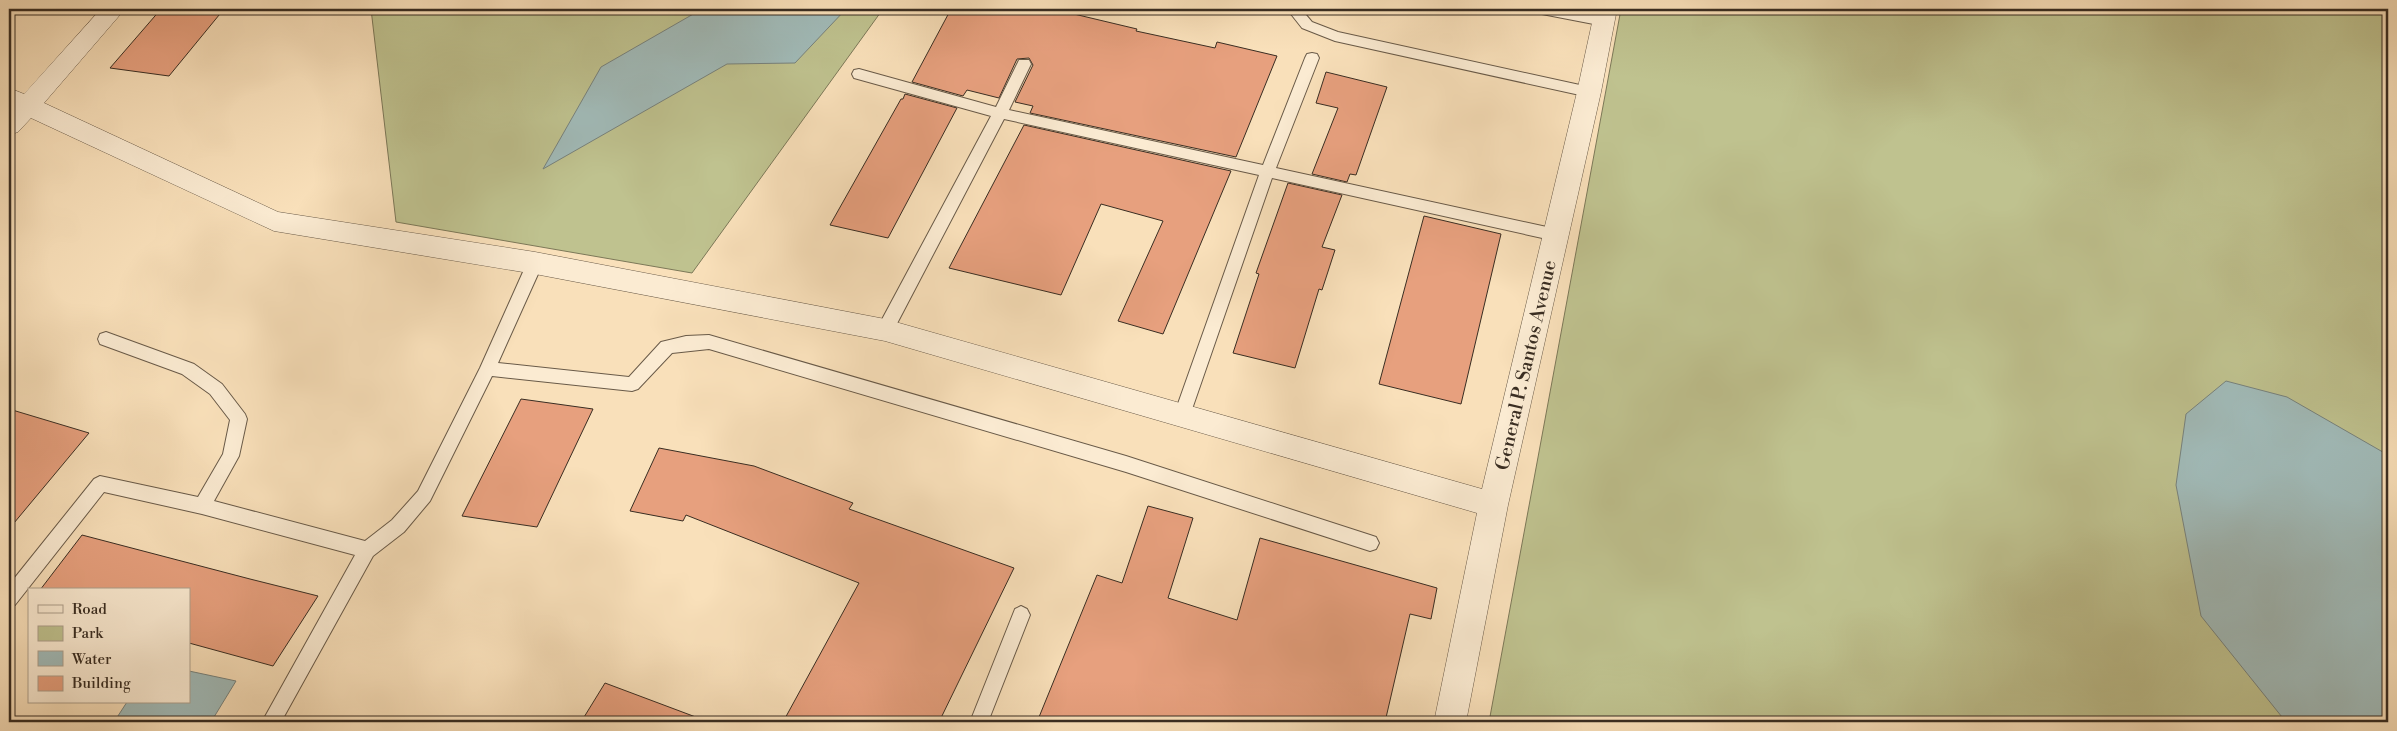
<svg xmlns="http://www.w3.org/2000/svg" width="2397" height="731" font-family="'Libre Bodoni',serif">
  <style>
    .green { fill: #bfc28f; stroke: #7c7858 }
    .water { fill: #a1bbb9; stroke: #77827d }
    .building { fill: #e7a07e; stroke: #392d22 }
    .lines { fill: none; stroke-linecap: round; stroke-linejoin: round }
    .lane-casing { stroke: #695a48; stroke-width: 2 }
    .street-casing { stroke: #695a48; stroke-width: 1 }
    .lane { fill: #fbebd2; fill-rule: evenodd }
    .street { fill: #fbebd2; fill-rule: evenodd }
    .labels { text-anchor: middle; stroke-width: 4; stroke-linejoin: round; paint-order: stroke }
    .street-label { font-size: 19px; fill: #392d22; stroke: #fbebd2 }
  </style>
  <rect width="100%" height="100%" fill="#f9e0ba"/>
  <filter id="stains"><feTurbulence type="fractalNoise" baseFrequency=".004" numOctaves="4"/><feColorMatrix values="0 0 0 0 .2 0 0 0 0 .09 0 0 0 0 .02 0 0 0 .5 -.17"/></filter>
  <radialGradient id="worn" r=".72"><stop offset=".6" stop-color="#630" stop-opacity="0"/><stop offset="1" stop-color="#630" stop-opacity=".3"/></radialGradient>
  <path class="green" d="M 371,9 L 883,9 L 692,273 L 396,222 Z
    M 1621,9 L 2388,9 L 2388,722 L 1489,722 Z"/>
  <path class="water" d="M 702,9 L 846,9 L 795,63 L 727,64 L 543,169 L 601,67 Z
    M 2226,381 L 2287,397 L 2388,455 L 2388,722 L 2286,722 L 2201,616 L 2176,485 L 2186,414 Z
    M 189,671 L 236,681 L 211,722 L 114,722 L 127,702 L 189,702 Z"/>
  <path class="building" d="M 161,9 L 224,9 L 169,76 L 110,68 Z
    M 951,9 L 1053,9 L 1137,29 L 1136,31 L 1215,48 L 1217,42 L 1277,56 L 1236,157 L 1030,113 L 1033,106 L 1015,102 L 1033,65 L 1029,58 L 1017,59 L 999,98 L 967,90 L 963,96 L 912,82 Z
    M 1326,72 L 1387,87 L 1356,175 L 1350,174 L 1347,182 L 1312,174 L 1338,108 L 1316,103 Z
    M 905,94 L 957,108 L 888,238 L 830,225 L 901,99 L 903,99 Z
    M 1024,125 L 1231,171 L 1163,334 L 1118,321 L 1163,221 L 1101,204 L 1061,295 L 949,268 Z
    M 1288,183 L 1342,195 L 1322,247 L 1335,250 L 1322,290 L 1319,289 L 1295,368 L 1233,353 L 1259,274 L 1256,273 Z
    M 1424,216 L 1501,234 L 1461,404 L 1379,384 Z
    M 521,399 L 593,409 L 537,527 L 462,516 Z
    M 9,409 L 89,433 L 9,529 Z
    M 659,448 L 754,466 L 853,503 L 849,509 L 1014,568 L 939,722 L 783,722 L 859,583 L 686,515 L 683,521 L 630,511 Z
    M 1148,506 L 1193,518 L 1168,598 L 1237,620 L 1260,538 L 1437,588 L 1431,619 L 1410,614 L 1385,722 L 1037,722 L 1097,575 L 1122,583 Z
    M 82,535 L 250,579 L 318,596 L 273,666 L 189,643 L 189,590 L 40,590 Z
    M 605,683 L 701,719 L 701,722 L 581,722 Z"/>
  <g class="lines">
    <g class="lane-casing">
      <path id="lane" d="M 1287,9 L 1301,9 L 1312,22 L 1338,32 L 1589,87 L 1594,88 L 1596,92 L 1594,96 L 1589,97 L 1335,41 L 1302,28 Z
        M 1535,9 C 1549,8 1603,9 1611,21 L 1604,26 L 1542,14 Z
        M 1312,53 L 1317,54 L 1319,58 L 1276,168 L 1556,229 L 1561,231 L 1564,235 L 1561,239 L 1556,241 L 1272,178 L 1190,415 L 1188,420 L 1182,422 L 1176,420 L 1174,415 L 1259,175 L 1004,119 L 891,335 L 885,337 L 879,335 L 877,330 L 879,325 L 991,116 L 854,78 L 852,74 L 854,70 L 859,69 L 996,107 L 1019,60 L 1029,60 L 1031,64 L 1009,110 L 1263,165 L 1305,58 L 1307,54 Z
        M 535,257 L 540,259 L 543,263 L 498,363 L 629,377 L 661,342 L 686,336 L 709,335 L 1126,456 L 1370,535 L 1376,537 L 1379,543 L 1376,549 L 1370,551 L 1126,472 L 709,349 L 672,353 L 638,389 L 632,391 L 492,376 L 430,501 L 404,532 L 373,556 L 281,722 L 262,722 L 355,555 L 202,514 L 104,492 L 15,605 L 9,607 L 9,585 L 94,479 L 100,476 L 198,497 L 223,454 L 230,420 L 210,394 L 182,374 L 100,344 L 98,339 L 100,334 L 106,332 L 194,364 L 222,384 L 245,414 L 247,419 L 239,456 L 214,501 L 365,541 L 392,520 L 418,491 L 480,368 L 527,263 L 530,259 Z
        M 1021,606 L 1027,609 L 1030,615 L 988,722 L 970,722 L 1015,609 Z"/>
    </g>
    <g class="street-casing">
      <path id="street" d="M 101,9 L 125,9 L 44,103 L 278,212 L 535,252 L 885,319 L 1482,489 L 1577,92 L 1595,9 L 1617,9 L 1601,92 L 1508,505 L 1466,722 L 1434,722 L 1477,513 L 885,341 L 535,274 L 274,231 L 31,118 L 18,132 L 9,135 L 9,110 L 11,108 L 9,107 L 9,88 L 24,94 Z"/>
    </g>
    <use href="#lane" class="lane"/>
    <use href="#street" class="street"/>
  </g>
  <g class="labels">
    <g class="street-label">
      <text transform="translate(1525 365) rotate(-77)" y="7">General P. Santos Avenue</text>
    </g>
  </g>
  <rect width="2397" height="731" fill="none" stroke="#f9e0ba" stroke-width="30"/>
  <rect x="10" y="10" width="2377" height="711" fill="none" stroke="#392d22" stroke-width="2.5"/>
  <rect x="15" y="15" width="2367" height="701" fill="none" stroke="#392d22"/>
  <rect x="28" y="588" width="162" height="115" fill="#fbebd2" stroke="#ad9f8c"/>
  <rect x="38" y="605" width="25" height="8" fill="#fbebd2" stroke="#ad9f8c"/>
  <text x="72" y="614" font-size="15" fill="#392d22">Road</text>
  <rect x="38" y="626" width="25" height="15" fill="#bfc28f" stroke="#ad9f8c"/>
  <text x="72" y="638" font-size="15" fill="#392d22">Park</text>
  <rect x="38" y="651" width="25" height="15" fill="#a1bbb9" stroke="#ad9f8c"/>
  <text x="72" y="664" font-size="15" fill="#392d22">Water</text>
  <rect x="38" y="676" width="25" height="15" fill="#e7a07e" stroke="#ad9f8c"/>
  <text x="72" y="688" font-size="15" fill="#392d22">Building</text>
  <rect width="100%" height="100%" filter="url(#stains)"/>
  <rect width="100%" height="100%" fill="url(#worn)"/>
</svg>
